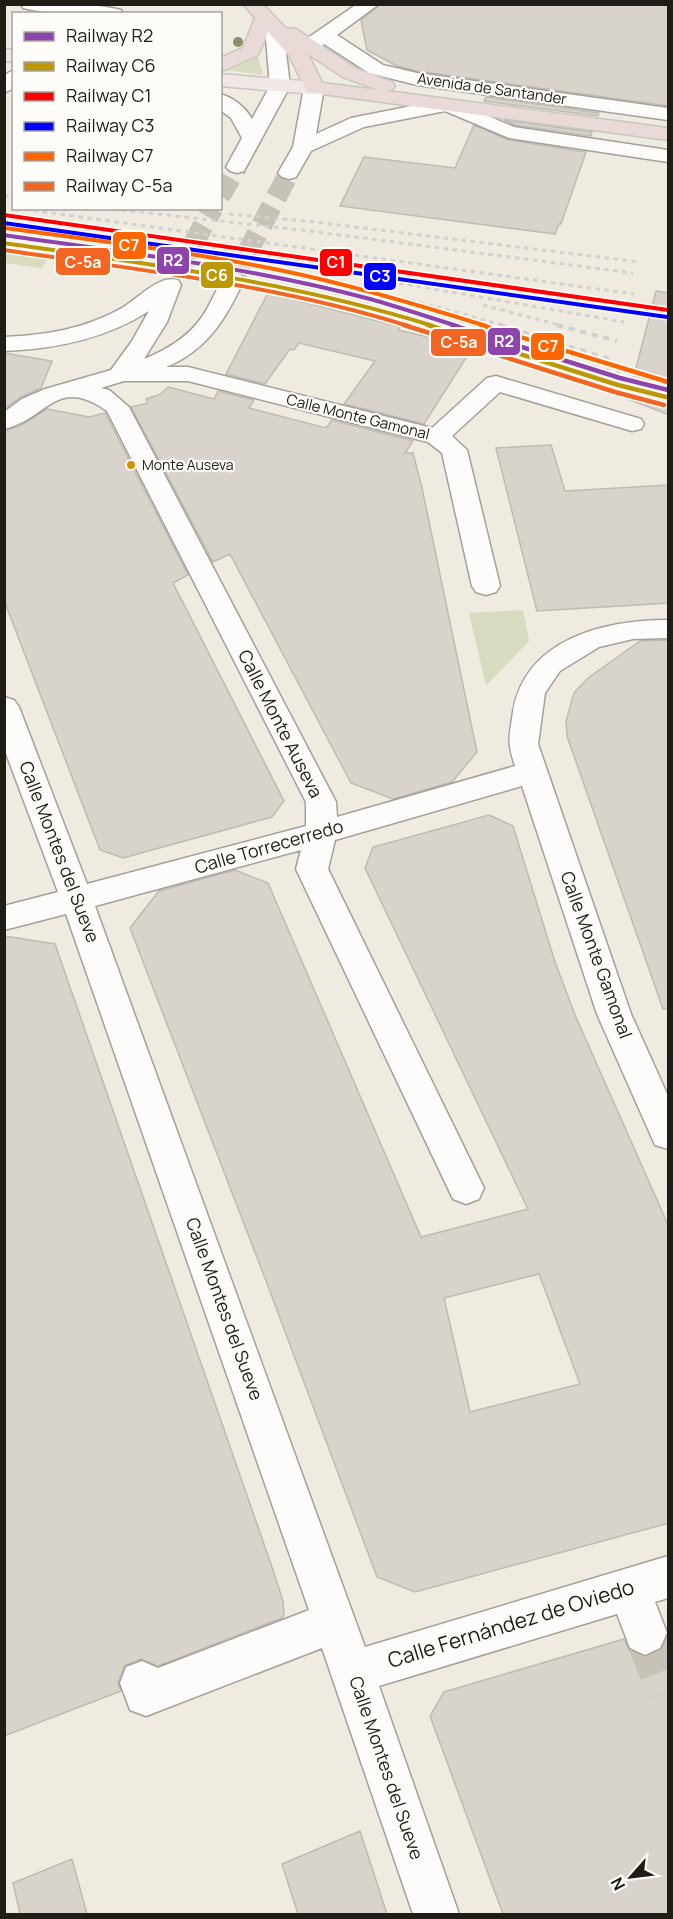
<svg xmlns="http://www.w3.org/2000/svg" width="673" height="1919" font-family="Manrope,sans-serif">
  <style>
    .green { fill: #d9dbc1 }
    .building { fill: #d8d4cc; stroke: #bebbb3; stroke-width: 1.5; fill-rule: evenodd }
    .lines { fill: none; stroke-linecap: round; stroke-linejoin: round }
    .minor-tunnel-far1 { stroke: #c6c2b8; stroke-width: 21; stroke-dasharray: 21 10; stroke-linecap: butt }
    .minor-tunnel { stroke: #c6c2b8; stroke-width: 42; stroke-dasharray: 42 21; stroke-linecap: butt }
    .minor-casing { stroke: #a4a098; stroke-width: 3 }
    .major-casing { stroke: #c8c6c2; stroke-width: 3 }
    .highway-casing { stroke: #c8c6c2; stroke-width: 3 }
    .minor { fill: #fdfcfa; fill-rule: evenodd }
    .major { fill: #f1e8e5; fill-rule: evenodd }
    .highway { fill: #e9dad7; fill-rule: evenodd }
    .rail-far1 { stroke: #d2d1cd; stroke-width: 3; stroke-dasharray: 4.5 4.5; stroke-linecap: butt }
    .rail { stroke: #d2d1cd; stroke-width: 4; stroke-dasharray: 6 6; stroke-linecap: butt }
    .rail-1-far1-casing { stroke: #fefcf8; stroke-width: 7 }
    .rail-1-casing { stroke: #fefcf8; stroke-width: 8 }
    .rail-2-far1-casing { stroke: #fefcf8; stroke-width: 7 }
    .rail-2-casing { stroke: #fefcf8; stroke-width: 8 }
    .rail-3-casing { stroke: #fefcf8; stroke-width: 7 }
    .rail-4-casing { stroke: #fefcf8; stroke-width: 7 }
    .rail-5-far1-casing { stroke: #fefcf8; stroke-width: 7 }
    .rail-5-casing { stroke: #fefcf8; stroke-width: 8 }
    .rail-6-far1-casing { stroke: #fefcf8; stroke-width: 7 }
    .rail-6-casing { stroke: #fefcf8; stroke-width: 8 }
    .rail-1-far1 { stroke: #8e44ad; stroke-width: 4 }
    .rail-1 { stroke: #8e44ad; stroke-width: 4.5 }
    .rail-2-far1 { stroke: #bc9807; stroke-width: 4 }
    .rail-2 { stroke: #bc9807; stroke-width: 4.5 }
    .rail-3 { stroke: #f00; stroke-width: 4 }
    .rail-4 { stroke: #00f; stroke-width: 4 }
    .rail-5-far1 { stroke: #f60; stroke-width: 4 }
    .rail-5 { stroke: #f60; stroke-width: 4.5 }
    .rail-6-far1 { stroke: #f26522; stroke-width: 4 }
    .rail-6 { stroke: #f26522; stroke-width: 4.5 }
    .tree { fill: #8c8e69 }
    .bus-dot { fill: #d79103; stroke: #fefcf8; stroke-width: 2 }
    .labels { text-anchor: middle; stroke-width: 4.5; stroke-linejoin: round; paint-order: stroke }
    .far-bus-label { font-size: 14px; fill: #201d16; stroke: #fefcf8; text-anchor: start }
    .far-street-label { font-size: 15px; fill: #201d16; stroke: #fefcf8 }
    .street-label { font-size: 18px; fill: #201d16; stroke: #fefcf8 }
    .near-street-label { font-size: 21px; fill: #201d16; stroke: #fefcf8 }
    .line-badge { stroke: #fefcf8; stroke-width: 2 }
    .badge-label { font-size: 16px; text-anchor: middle; font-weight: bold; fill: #fff }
  </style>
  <rect width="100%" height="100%" fill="#f0ebe1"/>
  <path class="green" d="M 257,54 L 263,75 L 224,70 L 245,63 Z
    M 5,245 L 53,253 L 41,268 L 5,263 Z
    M 523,610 L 529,641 L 486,686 L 469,613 Z"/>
  <path class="building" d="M 381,4 L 669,4 L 669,106 L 417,71 L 397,66 L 367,50 L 361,20 Z
    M 486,97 L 599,113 L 598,116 L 484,101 Z
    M 504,120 L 592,132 L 591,136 L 515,125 Z
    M 474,125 L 509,140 L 586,152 L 561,224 L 559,224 L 555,234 L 340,206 L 364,157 L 455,168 Z
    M 656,291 L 669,293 L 669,415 L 628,399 Z
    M 268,293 L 401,327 L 398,330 L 473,347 L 424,424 L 344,404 L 375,361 L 299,343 L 294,350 L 290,349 L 265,384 L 226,374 Z
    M 4,353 L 52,361 L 41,388 L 21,397 L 4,409 Z
    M 168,387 L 214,399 L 218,391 L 254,400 L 249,408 L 326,428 L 332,420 L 413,441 L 405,453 L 413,453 L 422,488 L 477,752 L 452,782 L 393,799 L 351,783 L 230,554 L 213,562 L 131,407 L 148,403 L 146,399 L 161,394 Z
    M 47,409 L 89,417 L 105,413 L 188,575 L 173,583 L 284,801 L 272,817 L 123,858 L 100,850 L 4,600 L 4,431 L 20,426 Z
    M 551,445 L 565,491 L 669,485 L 669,603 L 537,611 L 496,448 Z
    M 669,640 L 669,1008 L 663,1009 L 567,736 L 566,721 L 574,693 L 588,678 L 640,641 Z
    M 489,815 L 513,826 L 555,962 L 575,1015 L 669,1227 L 669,1523 L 415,1592 L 377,1577 L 268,1286 L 130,928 L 159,891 L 235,870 L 268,883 L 421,1237 L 528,1209 L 365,868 L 373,847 ZM 539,1274 L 580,1384 L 470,1412 L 444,1298 Z
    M 4,936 L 55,944 L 273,1570 L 283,1601 L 284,1614 L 282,1618 L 158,1666 L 141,1659 L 125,1665 L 118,1682 L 121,1691 L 4,1736 Z
    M 669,1635 L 669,1914 L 503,1914 L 430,1716 L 444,1692 L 624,1639 L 629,1650 L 646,1657 L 661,1650 Z
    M 360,1831 L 387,1914 L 298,1914 L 282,1864 Z
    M 72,1859 L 87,1914 L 20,1914 L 13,1883 Z"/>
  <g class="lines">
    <path class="minor-tunnel-far1" d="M 220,196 L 237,167
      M 178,271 L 213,208
      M 233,280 L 289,173"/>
    <path class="minor-tunnel" d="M 645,1633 L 668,1692"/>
    <g class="minor-casing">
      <path id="minor" d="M 21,4 C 54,4 88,2 121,10 L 123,14 C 90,14 56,16 23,8 Z
        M 357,4 L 379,4 L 337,35 L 383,65 L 417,73 L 668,108 L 668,120 L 417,85 L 369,73 L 324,44 L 316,50 L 302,50 L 299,46 L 302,42 Z
        M 274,21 L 281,23 L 283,27 L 290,86 L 244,171 L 237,173 L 230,171 L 226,167 L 242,138 L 231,118 L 220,110 L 220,94 C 233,97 246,108 252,119 L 270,86 L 265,27 L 267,23 Z
        M 14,70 L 14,88 L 4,93 L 4,75 Z
        M 314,82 L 321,84 L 324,88 L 316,134 L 351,118 L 447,99 L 514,127 L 668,150 L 668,162 L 509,138 L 445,111 L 364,127 L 311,151 L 296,177 L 289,179 L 282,177 L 278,173 L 293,147 L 304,88 L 307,84 Z
        M 233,273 L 241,275 L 244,280 C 226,318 208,350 166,367 L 188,367 L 432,428 L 487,378 L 496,376 L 641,419 L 644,424 L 641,429 L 632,431 L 500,392 L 452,436 L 467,450 L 500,586 L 496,592 L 486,595 L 476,592 L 472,586 L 442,453 L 428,442 L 188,381 L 124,381 L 101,388 L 109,390 L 129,407 L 336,802 L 337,817 L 515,766 C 507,741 509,738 513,712 C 525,639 604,620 668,620 L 668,638 L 633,639 L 599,647 L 560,671 L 545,693 L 538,744 L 631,1014 L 668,1096 L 668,1149 L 655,1145 L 597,1014 L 522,786 L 335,840 L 328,869 L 484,1188 L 479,1199 L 466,1204 L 453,1199 L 296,869 L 301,850 L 95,906 L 365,1647 L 668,1556 L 668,1598 L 655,1602 L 667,1633 L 660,1648 L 645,1655 L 630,1648 L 617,1614 L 379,1686 L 459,1914 L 413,1914 L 322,1648 L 146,1716 L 130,1710 L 120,1683 L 126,1667 L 142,1661 L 158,1668 L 309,1610 L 66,914 L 4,930 L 4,906 L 58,892 L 4,748 L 4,697 L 14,700 L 19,707 L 87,884 L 306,826 L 306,802 L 107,411 C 56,375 48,419 4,429 L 4,412 L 22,399 L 45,389 L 111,370 L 132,341 L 149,311 C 105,339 56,349 4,351 L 4,337 C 47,335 84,329 122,308 C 139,298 158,275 178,280 L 181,285 L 167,322 L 144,359 C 169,349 193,334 207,309 C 213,298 218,286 225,275 Z"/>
    </g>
    <g class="major-casing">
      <path id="major" d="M 4,49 L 14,50 L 14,62 L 4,61 Z
        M 220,74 L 314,82 L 321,84 L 324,88 L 321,92 L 314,94 L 220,86 Z"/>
    </g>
    <g class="highway-casing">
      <path id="highway" d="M 243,4 L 263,4 L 285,28 L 296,29 L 357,69 L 392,82 L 395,86 L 392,90 L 387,91 L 668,128 L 668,140 L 307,92 L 289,55 L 268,32 L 258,55 L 220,72 L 220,58 L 243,48 L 255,18 ZM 308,54 L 343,77 L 379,90 L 322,83 Z"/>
    </g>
    <use href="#minor" class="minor"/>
    <use href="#major" class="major"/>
    <use href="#highway" class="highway"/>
    <path class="rail-far1" d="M 4,196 L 14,197
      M 16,208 L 634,294
      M 104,208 L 309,231 L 633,273
      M 229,214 L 314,222 L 640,262
      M 4,226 C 173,251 341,277 505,326
      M 196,243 L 399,283 L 624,322
      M 483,305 L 563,326"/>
    <path class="rail" d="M 500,325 L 613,360
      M 557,325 L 617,341
      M 460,327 L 617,384
      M 593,367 L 619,374"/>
    <g class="rail-1-far1-casing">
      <path id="rail-1-far1" d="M 4,235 C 126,253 250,267 370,299 C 399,307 428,317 457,326"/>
    </g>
    <g class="rail-1-casing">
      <path id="rail-1" d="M 452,325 L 620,378 L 668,390"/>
    </g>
    <g class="rail-2-far1-casing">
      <path id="rail-2-far1" d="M 4,243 C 149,264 293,282 433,326"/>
    </g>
    <g class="rail-2-casing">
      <path id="rail-2" d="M 428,325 L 618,385 L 666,397"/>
    </g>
    <g class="rail-3-casing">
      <path id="rail-3" d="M 4,215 L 668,310"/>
    </g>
    <g class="rail-4-casing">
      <path id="rail-4" d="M 4,223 L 667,317"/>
    </g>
    <g class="rail-5-far1-casing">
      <path id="rail-5-far1" d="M 5,228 C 98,241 192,252 284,271 C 352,285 419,305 486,326"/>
    </g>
    <g class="rail-5-casing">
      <path id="rail-5" d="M 481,325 L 668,382"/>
    </g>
    <g class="rail-6-far1-casing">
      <path id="rail-6-far1" d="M 4,250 C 139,270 278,285 408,326"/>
    </g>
    <g class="rail-6-casing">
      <path id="rail-6" d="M 404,325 L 615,392 L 664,405"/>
    </g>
    <use href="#rail-1-far1" class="rail-1-far1"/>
    <use href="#rail-1" class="rail-1"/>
    <use href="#rail-2-far1" class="rail-2-far1"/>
    <use href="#rail-2" class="rail-2"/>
    <use href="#rail-3" class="rail-3"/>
    <use href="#rail-4" class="rail-4"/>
    <use href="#rail-5-far1" class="rail-5-far1"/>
    <use href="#rail-5" class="rail-5"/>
    <use href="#rail-6-far1" class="rail-6-far1"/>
    <use href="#rail-6" class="rail-6"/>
  </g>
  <circle class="tree" cx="238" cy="42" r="5"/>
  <circle class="bus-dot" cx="131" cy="465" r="5"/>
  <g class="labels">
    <g class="far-bus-label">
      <text x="142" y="470">Monte Auseva</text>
    </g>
    <g class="far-street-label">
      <text transform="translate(492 89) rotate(8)" y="5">Avenida de Santander</text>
      <text transform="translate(358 417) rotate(14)" y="5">Calle Monte Gamonal</text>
    </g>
    <g class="street-label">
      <text transform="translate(280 724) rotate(63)" y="6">Calle Monte Auseva</text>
      <text transform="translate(269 847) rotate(-16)" y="6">Calle Torrecerredo</text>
      <text transform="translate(59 852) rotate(69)" y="6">Calle Montes del Sueve</text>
      <text transform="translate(596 955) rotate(70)" y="6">Calle Monte Gamonal</text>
      <text transform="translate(224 1309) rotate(70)" y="6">Calle Montes del Sueve</text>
      <text transform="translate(386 1768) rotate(71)" y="6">Calle Montes del Sueve</text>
    </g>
    <g class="near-street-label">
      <text transform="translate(511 1624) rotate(-17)" y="7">Calle Fernández de Oviedo</text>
    </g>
  </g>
  <g class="line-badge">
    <rect x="112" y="231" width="35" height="29" rx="6" fill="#f60"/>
    <rect x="156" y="246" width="34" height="29" rx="6" fill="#8e44ad"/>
    <rect x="55" y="247" width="56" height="29" rx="6" fill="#f26522"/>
    <rect x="319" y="248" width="34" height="29" rx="6" fill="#f00"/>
    <rect x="200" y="261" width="34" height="28" rx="6" fill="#bc9807"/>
    <rect x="363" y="262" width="34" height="29" rx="6" fill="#00f"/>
    <rect x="487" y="327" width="34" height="29" rx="6" fill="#8e44ad"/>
    <rect x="430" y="328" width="57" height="29" rx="6" fill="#f26522"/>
    <rect x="530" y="332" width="35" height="29" rx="6" fill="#f60"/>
  </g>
  <g class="badge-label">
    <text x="129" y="251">C7</text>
    <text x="173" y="266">R2</text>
    <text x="83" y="268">C-5a</text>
    <text x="336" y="268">C1</text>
    <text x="217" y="281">C6</text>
    <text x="380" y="282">C3</text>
    <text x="504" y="347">R2</text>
    <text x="459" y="348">C-5a</text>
    <text x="548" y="352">C7</text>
  </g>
  <rect width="673" height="1919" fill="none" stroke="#201d16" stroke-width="12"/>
  <rect x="12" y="12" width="210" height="198" fill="#fefcf8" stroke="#a5a39e" stroke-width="1.5"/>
  <rect x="24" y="32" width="30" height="9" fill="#8e44ad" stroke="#a5a39e" stroke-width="1.5"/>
  <text x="66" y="42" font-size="18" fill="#201d16">Railway R2</text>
  <rect x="24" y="62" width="30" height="9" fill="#bc9807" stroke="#a5a39e" stroke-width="1.5"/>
  <text x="66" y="72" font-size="18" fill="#201d16">Railway C6</text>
  <rect x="24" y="92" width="30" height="9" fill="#ff0000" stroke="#a5a39e" stroke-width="1.5"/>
  <text x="66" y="102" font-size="18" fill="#201d16">Railway C1</text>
  <rect x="24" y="122" width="30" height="9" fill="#0000ff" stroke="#a5a39e" stroke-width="1.5"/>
  <text x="66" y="132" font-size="18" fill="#201d16">Railway C3</text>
  <rect x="24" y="152" width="30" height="9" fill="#ff6600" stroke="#a5a39e" stroke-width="1.5"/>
  <text x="66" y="162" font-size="18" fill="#201d16">Railway C7</text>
  <rect x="24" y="182" width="30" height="9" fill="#f26522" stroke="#a5a39e" stroke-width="1.5"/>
  <text x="66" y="192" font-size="18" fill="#201d16">Railway C-5a</text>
  <g transform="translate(631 1877) rotate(242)" stroke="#fefcf8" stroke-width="4.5" paint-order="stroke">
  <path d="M0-4.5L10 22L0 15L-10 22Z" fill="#201d16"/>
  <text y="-9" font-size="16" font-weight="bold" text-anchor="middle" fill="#201d16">N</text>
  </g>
</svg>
